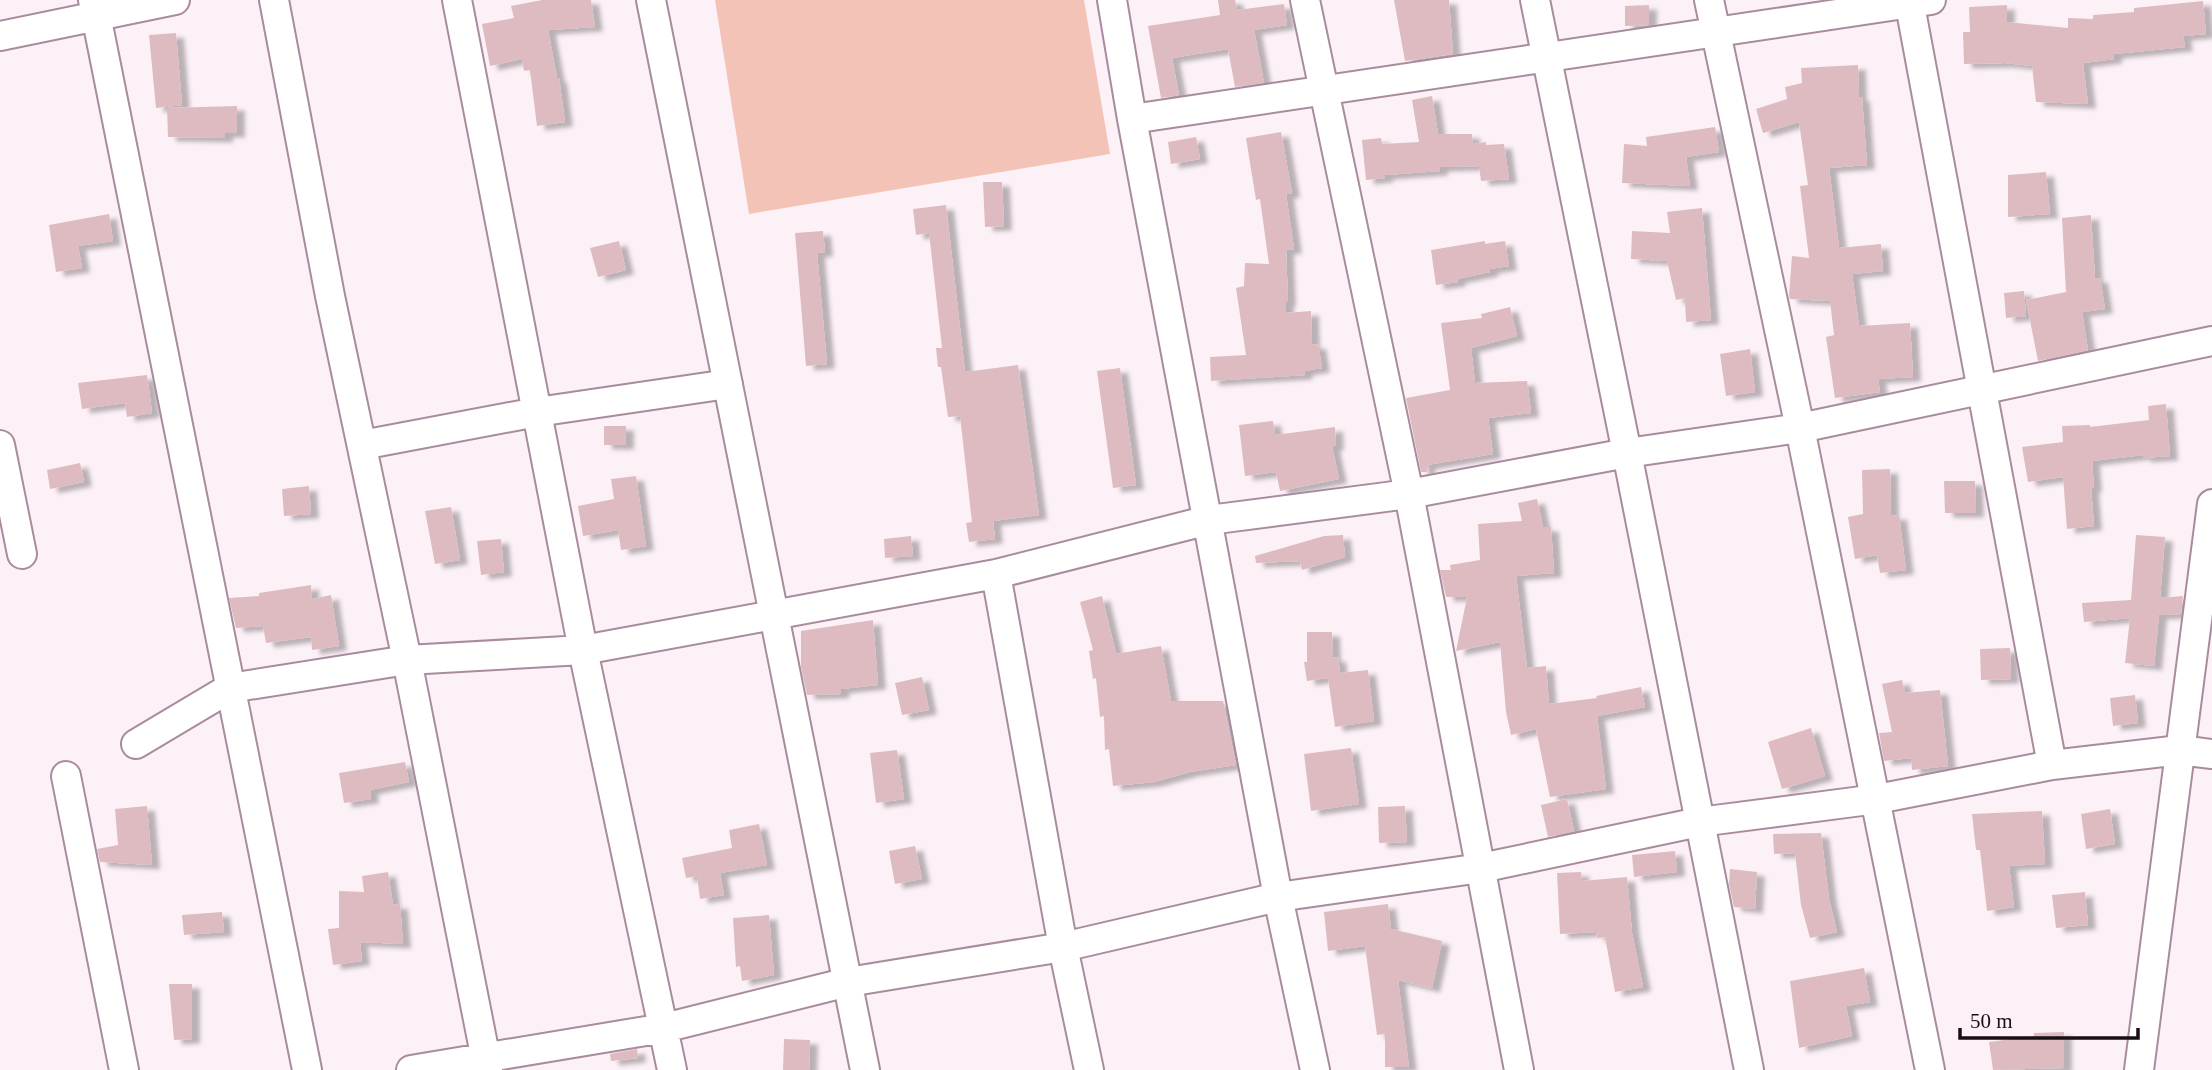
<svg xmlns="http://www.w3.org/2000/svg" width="2212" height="1070" font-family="'Times New Roman',serif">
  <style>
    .green { fill: #f3c3b8 }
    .building { fill: #debbc1; filter: url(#shadow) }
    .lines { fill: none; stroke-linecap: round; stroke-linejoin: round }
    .minor-casing { stroke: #a88c9d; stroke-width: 32 }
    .minor { stroke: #fff; stroke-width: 28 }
  </style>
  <defs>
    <filter id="shadow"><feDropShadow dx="8" dy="4.5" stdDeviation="2" flood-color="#0004"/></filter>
  </defs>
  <rect width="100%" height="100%" fill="#fdf1f8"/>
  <path class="green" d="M 715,0 L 1084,0 L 1110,154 L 749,214 Z"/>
  <path class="building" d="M 542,0 L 591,0 L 595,27 L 548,30 L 557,78 L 559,78 L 565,122 L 537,126 L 530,70 L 524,71 L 522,59 L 490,66 L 482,24 L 514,18 L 511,6 Z
    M 1218,0 L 1235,0 L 1237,10 L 1284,4 L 1287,25 L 1254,30 L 1264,83 L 1235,87 L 1228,49 L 1172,58 L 1179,95 L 1161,98 L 1148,26 L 1220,15 Z
    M 1394,0 L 1449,0 L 1453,54 L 1405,61 Z
    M 2203,1 L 2206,34 L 2183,36 L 2185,47 L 2114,54 L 2114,59 L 2083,63 L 2088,104 L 2036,102 L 2032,66 L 2005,63 L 1964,64 L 1963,32 L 1970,32 L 1969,7 L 2007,5 L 2007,22 L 2068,28 L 2068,18 L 2093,19 L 2093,15 L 2134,12 L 2134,8 Z
    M 1649,5 L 1649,25 L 1625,26 L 1625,6 Z
    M 176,33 L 182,105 L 156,108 L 149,35 Z
    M 1858,65 L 1859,97 L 1862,97 L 1867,165 L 1829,168 L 1839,248 L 1881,244 L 1883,271 L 1852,274 L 1859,326 L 1910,323 L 1913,377 L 1878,379 L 1880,392 L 1835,398 L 1826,337 L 1834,335 L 1830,301 L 1790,299 L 1789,296 L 1792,256 L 1809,258 L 1800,186 L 1808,185 L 1799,122 L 1763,133 L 1756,109 L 1787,99 L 1785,87 L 1802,83 L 1801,68 Z
    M 1432,96 L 1438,134 L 1472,134 L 1473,144 L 1486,142 L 1486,145 L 1504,144 L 1509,179 L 1481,181 L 1479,166 L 1440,167 L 1440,171 L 1385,175 L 1385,178 L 1366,180 L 1362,140 L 1381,138 L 1382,144 L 1419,142 L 1412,100 Z
    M 237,106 L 237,133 L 225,133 L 225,138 L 168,137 L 167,108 Z
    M 1715,127 L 1719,152 L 1686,157 L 1690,186 L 1622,183 L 1624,144 L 1647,146 L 1646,137 Z
    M 1281,132 L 1292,193 L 1286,194 L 1294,249 L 1286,250 L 1288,302 L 1286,302 L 1286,313 L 1311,311 L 1312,345 L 1318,344 L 1322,368 L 1304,371 L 1305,375 L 1211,381 L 1210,357 L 1246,355 L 1236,288 L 1244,286 L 1245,263 L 1269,264 L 1260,199 L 1256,200 L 1246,138 Z
    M 1196,137 L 1200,159 L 1171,164 L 1168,142 Z
    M 2046,172 L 2050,214 L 2008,217 L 2008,175 Z
    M 983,182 L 1002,182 L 1004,226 L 985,227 Z
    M 946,205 L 965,372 L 1018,365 L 1039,515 L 993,521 L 995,539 L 969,542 L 966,523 L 972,522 L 960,416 L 948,417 L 941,367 L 938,367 L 936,348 L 942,348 L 929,233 L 916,235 L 913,209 Z
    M 1702,208 L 1711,320 L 1686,322 L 1685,298 L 1676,300 L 1667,261 L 1631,259 L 1632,231 L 1670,233 L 1667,212 Z
    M 109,214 L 113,241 L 78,246 L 82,268 L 56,272 L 49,225 Z
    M 2091,215 L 2095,279 L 2100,278 L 2105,309 L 2082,312 L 2088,350 L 2038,361 L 2026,300 L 2066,292 L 2062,218 Z
    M 823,231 L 825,252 L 817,253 L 827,364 L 806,366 L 795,233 Z
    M 619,241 L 626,270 L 598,277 L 590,248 Z
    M 1485,241 L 1485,244 L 1505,241 L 1509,266 L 1490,269 L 1490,272 L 1457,279 L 1458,282 L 1436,285 L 1431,250 Z
    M 2024,291 L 2026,316 L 2006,318 L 2004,293 Z
    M 1510,307 L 1517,336 L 1471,348 L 1475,383 L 1527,381 L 1531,413 L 1488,418 L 1493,454 L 1427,465 L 1427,472 L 1421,472 L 1406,398 L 1450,390 L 1441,323 L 1482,318 L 1481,314 Z
    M 1750,349 L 1755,392 L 1726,396 L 1720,354 Z
    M 1120,368 L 1136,485 L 1113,488 L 1097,371 Z
    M 147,375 L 152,413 L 127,417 L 125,403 L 82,409 L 78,383 Z
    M 2166,404 L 2170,456 L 2143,458 L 2143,455 L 2092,461 L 2094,488 L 2091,488 L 2094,526 L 2067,529 L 2063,477 L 2028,482 L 2022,447 L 2063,442 L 2062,426 L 2090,425 L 2090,427 L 2149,420 L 2148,406 Z
    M 1273,421 L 1275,435 L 1335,427 L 1336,446 L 1332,446 L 1339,479 L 1280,491 L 1276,472 L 1245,476 L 1239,425 Z
    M 604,426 L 626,426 L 626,445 L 604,445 Z
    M 80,463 L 84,482 L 50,489 L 47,470 Z
    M 1890,469 L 1891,516 L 1899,515 L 1906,570 L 1880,573 L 1877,555 L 1855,559 L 1848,517 L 1863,514 L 1862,470 Z
    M 636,476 L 646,546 L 621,550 L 618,530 L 583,536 L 578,506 L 614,499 L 611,479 Z
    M 1944,481 L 1975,481 L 1976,513 L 1945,513 Z
    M 309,486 L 311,514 L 284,516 L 282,489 Z
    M 1537,499 L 1543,527 L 1551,527 L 1554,573 L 1516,576 L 1527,668 L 1546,666 L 1549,704 L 1597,698 L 1596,696 L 1641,687 L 1645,707 L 1597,716 L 1606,789 L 1550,797 L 1536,729 L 1511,735 L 1506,712 L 1500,642 L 1456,651 L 1467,597 L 1446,597 L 1440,570 L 1451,570 L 1450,565 L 1480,560 L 1478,524 L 1522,521 L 1518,503 Z
    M 451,507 L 460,560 L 435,564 L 425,511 Z
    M 1343,535 L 1345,557 L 1302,570 L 1300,561 L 1256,563 L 1255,556 L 1324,536 Z
    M 2136,535 L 2165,537 L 2160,598 L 2183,596 L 2181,614 L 2159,615 L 2154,666 L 2125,663 L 2130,618 L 2084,622 L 2082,603 L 2131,600 Z
    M 911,536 L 913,556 L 885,558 L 884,539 Z
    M 501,539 L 504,572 L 481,575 L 477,541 Z
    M 311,585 L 312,599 L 331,595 L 339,646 L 312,650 L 311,637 L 266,643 L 263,626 L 236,628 L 229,598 L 259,596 L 259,593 Z
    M 1102,596 L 1116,654 L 1161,646 L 1171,701 L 1223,701 L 1236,765 L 1190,772 L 1154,782 L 1113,786 L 1109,749 L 1105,750 L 1104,716 L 1100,717 L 1096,678 L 1093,679 L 1089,651 L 1093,650 L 1080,602 Z
    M 873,620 L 878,685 L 841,689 L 841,694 L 807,695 L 801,667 L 801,631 Z
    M 1307,632 L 1332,632 L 1333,658 L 1338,657 L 1340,673 L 1368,670 L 1374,721 L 1335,727 L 1328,678 L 1307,681 L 1304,662 L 1307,662 Z
    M 2010,648 L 2011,679 L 1981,680 L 1980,649 Z
    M 922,677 L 929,710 L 902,715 L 895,683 Z
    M 1902,680 L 1905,693 L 1940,690 L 1948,766 L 1912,770 L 1911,758 L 1884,761 L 1879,733 L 1892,732 L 1882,684 Z
    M 2135,695 L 2138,723 L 2113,726 L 2110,698 Z
    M 1811,728 L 1825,776 L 1782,789 L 1768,742 Z
    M 1351,748 L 1359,804 L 1311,811 L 1304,754 Z
    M 897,750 L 904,799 L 876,803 L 870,753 Z
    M 405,762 L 409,782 L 370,790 L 371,799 L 344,803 L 339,773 Z
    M 1567,799 L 1574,831 L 1548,837 L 1541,805 Z
    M 147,806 L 152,865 L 100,862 L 97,849 L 118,845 L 115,809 Z
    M 1405,806 L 1407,842 L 1379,843 L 1378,807 Z
    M 2110,809 L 2115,844 L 2086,849 L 2081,814 Z
    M 2042,811 L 2045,864 L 2009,866 L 2014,907 L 1987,911 L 1980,850 L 1976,850 L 1972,814 Z
    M 759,824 L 767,865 L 720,873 L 724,895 L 700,899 L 697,876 L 686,878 L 682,858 L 732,848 L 729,830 Z
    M 1821,833 L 1829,899 L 1837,932 L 1810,938 L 1801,905 L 1795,853 L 1774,854 L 1773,834 Z
    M 915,846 L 922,879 L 895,884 L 889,851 Z
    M 1675,851 L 1677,872 L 1634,877 L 1632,855 Z
    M 1730,869 L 1757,872 L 1755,909 L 1734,907 L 1729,884 Z
    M 388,872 L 393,905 L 400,904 L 403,944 L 360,942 L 362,961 L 333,965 L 328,929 L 339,928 L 339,891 L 364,892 L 362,876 Z
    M 1581,872 L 1582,881 L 1627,877 L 1632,933 L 1643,987 L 1615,992 L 1605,937 L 1597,938 L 1596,932 L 1560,934 L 1557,873 Z
    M 2085,892 L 2088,925 L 2056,928 L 2052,895 Z
    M 1388,904 L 1391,929 L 1442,941 L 1432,988 L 1398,980 L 1409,1067 L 1385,1067 L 1385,1034 L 1377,1035 L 1365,946 L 1328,951 L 1324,912 Z
    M 222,912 L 224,932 L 184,935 L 182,915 Z
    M 769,915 L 774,975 L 742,981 L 740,966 L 736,967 L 733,918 Z
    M 1864,968 L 1870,1002 L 1846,1006 L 1852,1036 L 1799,1048 L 1790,981 Z
    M 169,984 L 192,984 L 192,1039 L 174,1040 Z
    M 2064,1032 L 2064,1068 L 1993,1070 L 1989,1042 L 2034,1036 L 2034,1033 Z
    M 784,1039 L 810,1040 L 809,1070 L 783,1070 Z
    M 637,1049 L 638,1058 L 611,1061 L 610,1054 Z"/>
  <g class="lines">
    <g class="minor-casing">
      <path id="minor" d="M 93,0 L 307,1070
        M 274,0 L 330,296 L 407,660 L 488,1070
        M 457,0 L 583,650 L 672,1070
        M 651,0 L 865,1070
        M 1112,0 L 1132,119 L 1278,897 L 1315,1070
        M 1305,0 L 1409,494 L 1519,1070
        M 1535,0 L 1627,453 L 1749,1070
        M 1709,0 L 1800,428 L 1930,1070
        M 1909,0 L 2052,765
        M 0,36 L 175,0
        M 1132,119 L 1931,0
        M 0,445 L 22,554
        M 362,445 L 537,412 L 728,384
        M 996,574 L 1063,947 L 1089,1070
        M 136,744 L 230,688 L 407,660 L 583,650 L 996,574 L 1209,520 L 1409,494 L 1627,453 L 1800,428 L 2212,341
        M 66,776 L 124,1070
        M 411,1070 L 664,1028 L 848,982 L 1063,947 L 1278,897 L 1481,868 L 1699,822 L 1877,799 L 2052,765 L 2180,750 L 2212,754
        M 2139,1070 L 2212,504"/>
    </g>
    <use href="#minor" class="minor"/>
  </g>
  <path d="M1960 1028v10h178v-10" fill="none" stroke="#180e14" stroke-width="3.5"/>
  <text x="1970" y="1028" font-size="21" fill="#180e14" stroke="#fdf1f8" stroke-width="5" paint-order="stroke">50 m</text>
</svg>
